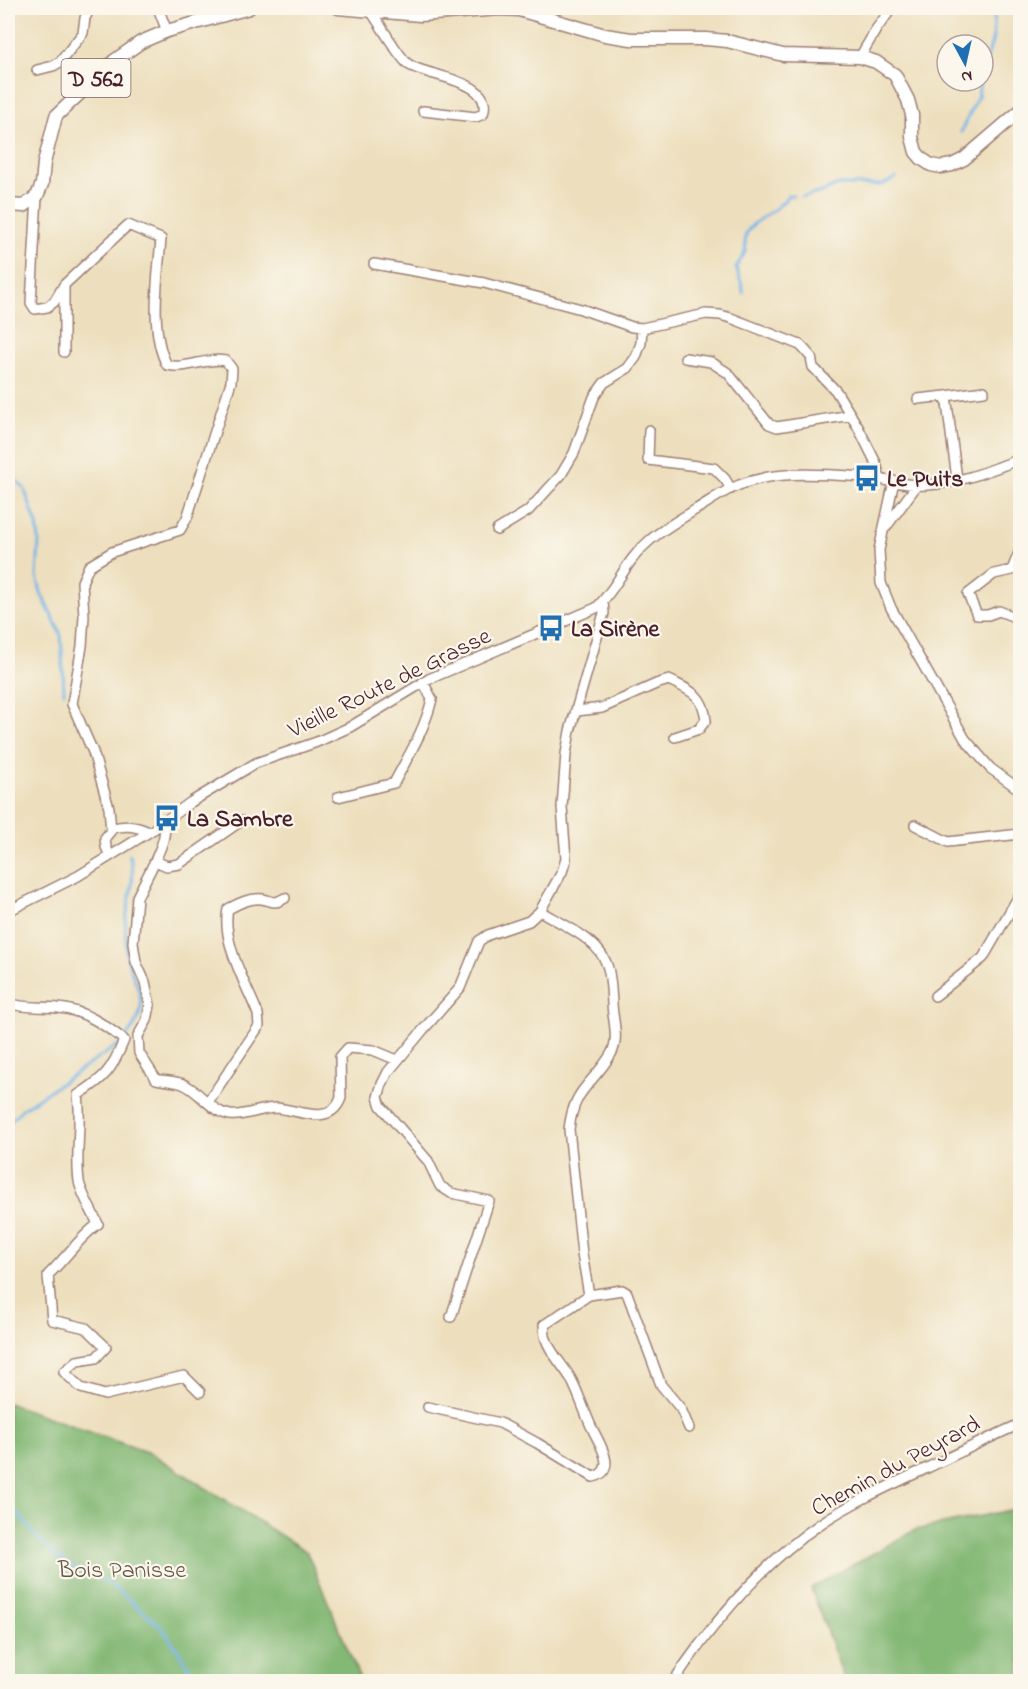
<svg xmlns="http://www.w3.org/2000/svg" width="1028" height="1689" font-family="'Indie Flower',sans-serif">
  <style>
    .forest { fill: #83b874; stroke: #666c50; stroke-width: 1.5 }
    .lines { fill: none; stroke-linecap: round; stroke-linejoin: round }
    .stream { stroke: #73b2e6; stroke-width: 3 }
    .minor-casing { stroke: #9c7f74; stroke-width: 12 }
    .major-casing { stroke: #9c7f74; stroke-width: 15 }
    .minor { stroke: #fff; stroke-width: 9 }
    .major { stroke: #fff; stroke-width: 12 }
    .labels { text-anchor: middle; stroke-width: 4.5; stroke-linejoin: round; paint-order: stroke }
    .shield { fill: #fbf7ec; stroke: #7f6065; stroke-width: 1.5 }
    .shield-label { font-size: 22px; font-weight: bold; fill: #4a1f2b }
    .poi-label { font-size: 24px; font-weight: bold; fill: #4a1f2b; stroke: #fbf7ec; text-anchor: start }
    .street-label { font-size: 24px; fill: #4a1f2b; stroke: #fbf7ec }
    .park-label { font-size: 24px; fill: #655647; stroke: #fbf7ec }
  </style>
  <rect width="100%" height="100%" fill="#fbf7ec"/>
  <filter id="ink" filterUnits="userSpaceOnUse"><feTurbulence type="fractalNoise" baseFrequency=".0167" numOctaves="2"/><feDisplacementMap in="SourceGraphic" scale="12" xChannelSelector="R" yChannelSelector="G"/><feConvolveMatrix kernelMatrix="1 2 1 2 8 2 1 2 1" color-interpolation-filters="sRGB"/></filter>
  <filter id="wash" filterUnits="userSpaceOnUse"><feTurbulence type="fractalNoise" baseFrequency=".008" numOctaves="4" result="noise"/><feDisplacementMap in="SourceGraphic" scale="24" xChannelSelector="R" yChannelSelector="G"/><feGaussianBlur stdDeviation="1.35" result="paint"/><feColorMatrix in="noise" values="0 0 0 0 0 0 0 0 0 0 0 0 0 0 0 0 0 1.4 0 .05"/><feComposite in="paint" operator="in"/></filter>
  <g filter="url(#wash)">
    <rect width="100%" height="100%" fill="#eddfbd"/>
    <path class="forest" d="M 8,1403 L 152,1454 L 307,1552 L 361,1681 L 8,1681 Z
      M 1020,1508 L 1020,1681 L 845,1681 L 811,1588 L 915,1530 Z"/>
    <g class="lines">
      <path class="stream" d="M 983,72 L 993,38 L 995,8
        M 961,132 L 978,96 L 980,81
        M 8,135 L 10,170 L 8,181
        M 802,197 L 819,193 L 839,185 L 882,185 L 896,178
        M 743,293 L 743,288 L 736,268 C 738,262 743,258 745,252 C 747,243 742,238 749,229 C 759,216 778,212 788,195 L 793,196
        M 8,473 L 24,488 L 37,525 L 39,541 L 37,576 L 41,593 L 61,635 L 64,692
        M 125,1039 C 132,1029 141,1018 141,1005 C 141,984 126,969 126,947 C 126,938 125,929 126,919 C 129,900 137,873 129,855
        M 8,1124 L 22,1109 L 118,1045
        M 8,1501 L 33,1533 L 56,1556 L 74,1568 L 110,1584 L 156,1622 L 168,1636 L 191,1670 L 195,1682"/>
    </g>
  </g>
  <g filter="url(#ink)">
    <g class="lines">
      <g class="minor-casing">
        <path id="minor" d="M 158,8 L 167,31
          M 370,10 C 379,22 398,56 408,64 C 425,77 495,79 483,114 L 476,117 L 423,111
          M 860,57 L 877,28 L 892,8
          M 37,70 L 53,66 L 60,62 L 83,33 L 85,18 L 90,8
          M 37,196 L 31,303 L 35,309 L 47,307 L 54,302 L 64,285 L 128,225 L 161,239 C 158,276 149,332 167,365 C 187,370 206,357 226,361 L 232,369 L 231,382 L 187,518 L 180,530 L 112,552 L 89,566 L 82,582 L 84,616 L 82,646 L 72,704 L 93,752 L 109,808 L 111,830
          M 374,264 L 484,283 L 581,309 L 632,327 L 642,328 L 706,314 L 720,315 L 731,318 L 800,345 L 804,349 L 811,357 L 813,367 L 836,391 L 858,427 L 876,463 L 880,479
          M 64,352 L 64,287
          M 685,358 L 711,362 L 728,373 L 769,424 L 777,427 L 851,415
          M 918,399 L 946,396
          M 649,430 L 648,460 L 714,468 L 725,479 L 731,489
          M 957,479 L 946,396 L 984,391
          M 894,481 L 879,550 L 881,583 L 891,608 L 965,739 L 990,768 L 1020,790
          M 886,527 L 917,485
          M 497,530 L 528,511 L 561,475 L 574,453 L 594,397 L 604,383 L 628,368 L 636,357 L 641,343 L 642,328
          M 1020,550 L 1012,570 L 994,574 L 968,594 L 977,615 L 988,615 L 999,611 L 1020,619
          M 577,711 L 602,708 L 656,684 L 669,680 C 691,691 703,694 706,720 L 699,729 L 675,737
          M 338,797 L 394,783 C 409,755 425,729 432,699 L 423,682
          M 163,821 C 168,834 160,849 155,861 L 167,866 L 179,864 L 241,821
          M 915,825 L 948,842 L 1020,834
          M 110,856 L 106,847 L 105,838 L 113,828 C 127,825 137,826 149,832
          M 155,861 L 137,897 L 133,943 L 136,962 L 145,982 L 150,1005 L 147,1020 L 138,1036 L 139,1053 L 156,1079 C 164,1081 176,1081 183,1084 C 200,1091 211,1112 230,1115 C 244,1117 261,1108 276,1108 C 297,1109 330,1128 341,1098 L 340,1057 L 348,1048 L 373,1050 L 397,1060
          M 8,911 L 78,876 L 154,829 L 191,802 L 256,763 L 317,742 L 350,727 L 429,679 L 596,608 C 617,589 625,561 649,541 C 663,529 679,520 695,510 C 707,503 718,495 730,489 C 771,469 821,474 865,477 C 886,479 908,487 928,485 C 960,483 991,470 1020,459
          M 935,996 L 983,958 L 1020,894
          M 8,1003 C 24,1009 41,1006 58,1008 C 84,1010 105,1025 124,1040 C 112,1070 105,1078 78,1095 C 82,1124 75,1152 79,1181 C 80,1191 93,1213 98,1224 C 79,1238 65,1259 48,1275 L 52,1320 L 86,1328 L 106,1347 L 96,1358 L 77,1361 L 64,1372 L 81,1388 L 105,1395 L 184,1376 L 200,1392
          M 208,1102 L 259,1026 L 258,1014 C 246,984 221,941 228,909 C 238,904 251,897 262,899 C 274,901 273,905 285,898
          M 589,1295 L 622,1290 L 627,1293 L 661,1385 L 681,1409 L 689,1428
          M 451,1317 L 489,1201 L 451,1193 L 440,1186 L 428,1161 L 381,1106 L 378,1097 L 382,1084 L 388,1072 L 423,1030 L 460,988 L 479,941 L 488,935 L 529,921 L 540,911
          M 428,1407 L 500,1423 L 537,1443 L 593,1477 C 620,1471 597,1440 591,1426 C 584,1411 579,1394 571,1379 C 564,1366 550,1353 546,1339 C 544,1335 545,1329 544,1325 L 589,1295 L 582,1254 L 569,1129 C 574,1087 592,1086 611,1054 C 618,1043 615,1027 613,1014 C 611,999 612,983 608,968 C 600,939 564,926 540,911 L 562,872 L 566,859 L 562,807 L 566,754 L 570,731 L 604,613 L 603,601
          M 673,1682 C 714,1621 762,1563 823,1522 C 855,1501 891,1485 925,1469 C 957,1454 988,1438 1020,1424"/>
      </g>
      <g class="major-casing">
        <path id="major" d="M 338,8 L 420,15 L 500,9 L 519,10 L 605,35 L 631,39 L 706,39 L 727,41 L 783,55 L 860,57 L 876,62 L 895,75 L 908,100 L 912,115 L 912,137 L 916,152 L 922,159 L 931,165 L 941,167 L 952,165 L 964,159 L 1020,111
          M 8,205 L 24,206 L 37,196 L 42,184 L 44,163 L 56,116 L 114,61 L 141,42 L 167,31 L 249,8"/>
      </g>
      <use href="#minor" class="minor"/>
      <use href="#major" class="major"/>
    </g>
  </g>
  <defs>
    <g id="bus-bare" transform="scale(2.07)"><path d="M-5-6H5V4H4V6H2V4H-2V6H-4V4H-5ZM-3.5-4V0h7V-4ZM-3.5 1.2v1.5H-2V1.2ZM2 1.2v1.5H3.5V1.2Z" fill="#1f6fb2" stroke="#fbf7ec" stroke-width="2.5" paint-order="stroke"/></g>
  </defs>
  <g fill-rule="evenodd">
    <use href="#bus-bare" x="867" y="478"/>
    <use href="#bus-bare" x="551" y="628"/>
    <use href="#bus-bare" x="167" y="818"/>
  </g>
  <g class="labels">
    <rect class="shield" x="61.5" y="59" width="69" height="38" rx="4.5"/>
    <g class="shield-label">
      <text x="96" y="86">D 562</text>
    </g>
    <g class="poi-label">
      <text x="887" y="486">Le Puits</text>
      <text x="571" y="636">La Sirène</text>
      <text x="187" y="826">La Sambre</text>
    </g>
    <g class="street-label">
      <text transform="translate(389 682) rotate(-26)" y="8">Vieille Route de Grasse</text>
      <text transform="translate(895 1465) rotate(-28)" y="8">Chemin du Peyrard</text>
    </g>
    <g class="park-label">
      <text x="122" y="1577">Bois Panisse</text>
    </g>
  </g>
  <rect width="1028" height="1689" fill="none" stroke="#fbf7ec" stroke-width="30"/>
  <g transform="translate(965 63) rotate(172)"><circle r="28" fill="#fbf7ec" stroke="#b4a19f" stroke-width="1.5"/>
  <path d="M0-4.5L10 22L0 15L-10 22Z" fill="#1f6fb2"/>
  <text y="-9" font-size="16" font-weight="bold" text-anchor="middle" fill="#4a1f2b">N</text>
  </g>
</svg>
